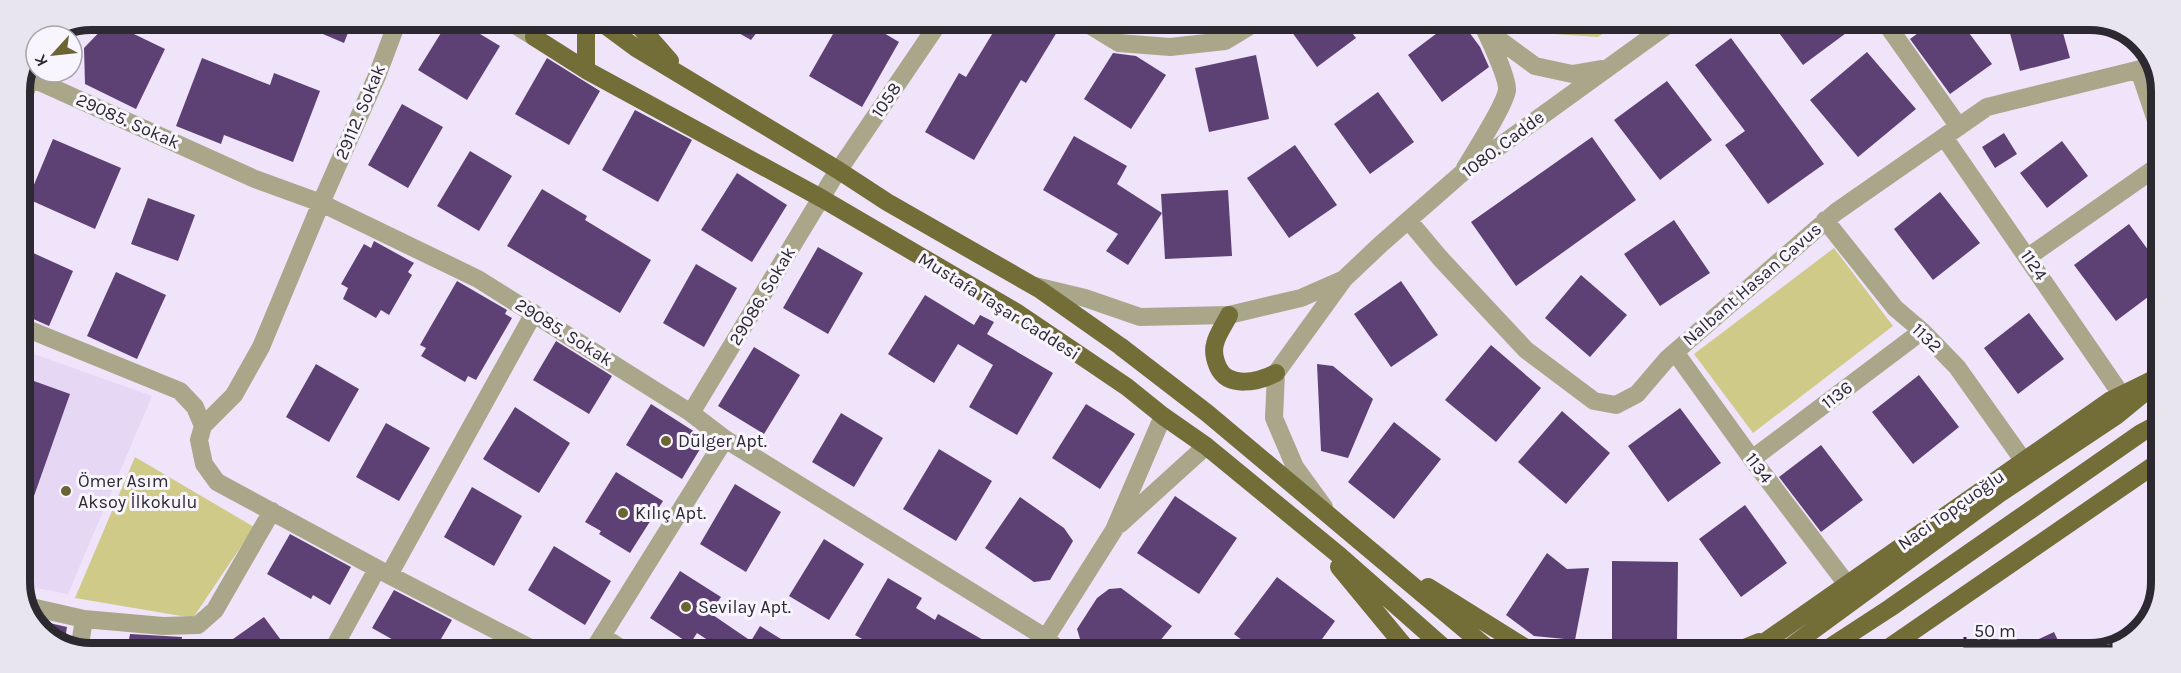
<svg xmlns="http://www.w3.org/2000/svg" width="2181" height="673" font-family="Karla,sans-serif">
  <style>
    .built { fill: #e6d7f5 }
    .green { fill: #d0ca88 }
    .building { fill: #5d4174 }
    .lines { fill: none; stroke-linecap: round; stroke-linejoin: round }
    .minor { stroke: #a9a68a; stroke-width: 18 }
    .major { stroke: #736e38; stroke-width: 18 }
    .poi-dot { fill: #6a6532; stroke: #f9f5fe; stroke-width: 2 }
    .labels { text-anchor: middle; stroke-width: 6; stroke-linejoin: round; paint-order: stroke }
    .street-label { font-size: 18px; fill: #2d2931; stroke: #f9f5fe }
    .poi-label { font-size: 18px; fill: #2d2931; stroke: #f9f5fe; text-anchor: start }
    .rim { fill: none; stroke: #2d2931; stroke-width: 8 }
  </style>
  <rect width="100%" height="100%" fill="#f0e4fb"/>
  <path class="built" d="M 20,349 L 152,396 L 68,594 L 20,585 Z"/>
  <path class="green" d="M 1536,21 L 1622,21 L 1598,37 L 1554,34 Z
    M 1834,248 L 1893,326 L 1753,433 L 1694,354 Z
    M 135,457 L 254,527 L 193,618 L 75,598 Z"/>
  <path class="building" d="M 290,20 L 353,20 L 344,43 Z
    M 449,20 L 457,20 L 500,46 L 467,100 L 418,70 Z
    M 716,20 L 766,20 L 751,40 Z
    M 841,20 L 862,20 L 899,42 L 862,107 L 809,76 Z
    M 1000,21 L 1050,21 L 1060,27 L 1026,83 L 1021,80 L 974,160 L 925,132 L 959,73 L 966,77 Z
    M 1284,21 L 1343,21 L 1356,38 L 1317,67 Z
    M 1453,21 L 1461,21 L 1480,47 L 1489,67 L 1442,102 L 1408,55 Z
    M 109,22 L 165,49 L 136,109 L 85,84 L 84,48 Z
    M 1771,22 L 1861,22 L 1803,65 Z
    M 1933,22 L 1961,22 L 1992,64 L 1950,94 L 1910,39 Z
    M 2007,22 L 2060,22 L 2070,58 L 2020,71 Z
    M 1731,38 L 1824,164 L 1768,204 L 1725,145 L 1745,131 L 1695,65 Z
    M 1867,52 L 1916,109 L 1858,157 L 1810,100 Z
    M 1113,53 L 1136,56 L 1166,75 L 1131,129 L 1084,99 Z
    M 1256,55 L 1269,119 L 1209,132 L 1195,68 Z
    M 202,58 L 270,85 L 274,73 L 320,91 L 293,162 L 224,135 L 221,144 L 176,126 Z
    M 547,58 L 600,91 L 569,145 L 515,114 Z
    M 1667,81 L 1712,140 L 1660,180 L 1614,120 Z
    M 1378,92 L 1414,142 L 1370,174 L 1334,124 Z
    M 402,104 L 443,127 L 408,188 L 368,165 Z
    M 635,110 L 692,140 L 658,202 L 602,170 Z
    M 2004,133 L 2017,154 L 1995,168 L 1982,147 Z
    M 1074,136 L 1127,166 L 1117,184 L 1162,213 L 1128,265 L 1106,251 L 1118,234 L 1043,190 Z
    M 1592,137 L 1636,200 L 1516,286 L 1471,222 Z
    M 53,139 L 121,168 L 95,229 L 28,199 Z
    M 2062,141 L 2088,176 L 2047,208 L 2020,173 Z
    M 1295,145 L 1337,205 L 1289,238 L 1247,178 Z
    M 470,151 L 512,176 L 479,231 L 437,206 Z
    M 737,173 L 787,205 L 752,262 L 701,230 Z
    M 542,189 L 587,216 L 585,220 L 651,260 L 620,313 L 507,246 Z
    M 1228,190 L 1232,256 L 1165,259 L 1161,194 Z
    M 1940,192 L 1980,243 L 1933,280 L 1894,229 Z
    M 148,198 L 195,215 L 178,261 L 131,244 Z
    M 1674,220 L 1710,273 L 1660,306 L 1624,254 Z
    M 2129,224 L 2160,266 L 2160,288 L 2116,321 L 2074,265 Z
    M 374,241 L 414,263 L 408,272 L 412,275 L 389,315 L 381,310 L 376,318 L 343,299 L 348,288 L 341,284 L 364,244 L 371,248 Z
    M 20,247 L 73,271 L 49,326 L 20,313 Z
    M 818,247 L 863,273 L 828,334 L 783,308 Z
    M 696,264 L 737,288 L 704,347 L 663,323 Z
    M 116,272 L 166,295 L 137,359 L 87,336 Z
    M 1581,275 L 1627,315 L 1590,357 L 1545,318 Z
    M 457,281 L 507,310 L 505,314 L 512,318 L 476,380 L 468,376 L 465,382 L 421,356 L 426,348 L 420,345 Z
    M 1401,281 L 1438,335 L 1391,367 L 1354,314 Z
    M 925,295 L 974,325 L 980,315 L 994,322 L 987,334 L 1053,373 L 1017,435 L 969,407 L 993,365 L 958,344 L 934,383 L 888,354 Z
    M 2029,313 L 2064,359 L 2018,394 L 1984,348 Z
    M 556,341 L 612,376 L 589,414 L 533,380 Z
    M 1491,345 L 1541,388 L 1496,442 L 1445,400 Z
    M 754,347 L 800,375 L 764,434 L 718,406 Z
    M 316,364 L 359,389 L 329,442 L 286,417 Z
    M 1317,364 L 1333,366 L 1373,399 L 1348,458 L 1321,451 Z
    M 1919,375 L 1959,427 L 1913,464 L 1872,412 Z
    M 20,376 L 70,394 L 22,530 L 20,530 Z
    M 651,404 L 706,439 L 682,479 L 626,445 Z
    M 1086,404 L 1135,434 L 1100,489 L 1052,458 Z
    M 515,407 L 570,443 L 539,493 L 483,459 Z
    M 1680,408 L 1721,463 L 1668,502 L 1628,446 Z
    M 1562,411 L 1610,453 L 1566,504 L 1518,462 Z
    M 841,413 L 883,438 L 854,487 L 812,462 Z
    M 1394,422 L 1441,459 L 1394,519 L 1348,482 Z
    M 386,423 L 430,448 L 399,501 L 356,477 Z
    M 1821,445 L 1863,500 L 1821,532 L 1779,477 Z
    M 939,449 L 992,481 L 956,541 L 903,509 Z
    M 616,472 L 663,501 L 630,553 L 599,534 L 601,531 L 585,522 Z
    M 735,484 L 781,512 L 746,572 L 700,544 Z
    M 472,487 L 522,516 L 494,566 L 444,537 Z
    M 1175,496 L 1237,538 L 1199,594 L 1137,553 Z
    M 1020,497 L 1064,528 L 1073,541 L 1050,580 L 1034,582 L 985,548 Z
    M 1745,505 L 1787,563 L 1741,597 L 1699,539 Z
    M 290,534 L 351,567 L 330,605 L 313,595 L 311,599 L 267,574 Z
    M 824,539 L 864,564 L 829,620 L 789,596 Z
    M 554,546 L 611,581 L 585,625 L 528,590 Z
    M 1547,553 L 1567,569 L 1589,568 L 1575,640 L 1534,636 L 1506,615 Z
    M 1612,561 L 1678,562 L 1677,639 L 1612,639 Z
    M 680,571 L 721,597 L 710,613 L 751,641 L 760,626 L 802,652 L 726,652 L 697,633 L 690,644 L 650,618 Z
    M 1277,577 L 1335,621 L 1312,653 L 1258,652 L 1234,634 Z
    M 888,578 L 922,598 L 916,608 L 935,620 L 938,614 L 1004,652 L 885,652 L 855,635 Z
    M 1121,588 L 1172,626 L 1151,652 L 1087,652 L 1083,649 L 1077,629 L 1097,598 L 1109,589 Z
    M 394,590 L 452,620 L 434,651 L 413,651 L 372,628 Z
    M 264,617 L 289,651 L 216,651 Z
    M 32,619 L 67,627 L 64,645 L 35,626 Z
    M 2054,632 L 2064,653 L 2009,653 Z
    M 130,634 L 182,637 L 180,651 L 127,651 Z"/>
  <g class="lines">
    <path class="minor" d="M 507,20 L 534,37
      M 1083,21 L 1119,43 L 1170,47 L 1225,41 L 1258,21
      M 1885,22 L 1959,127
      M 1486,30 L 1535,66 L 1572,74 L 1601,69
      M 2139,70 L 2161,135
      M 31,78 L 255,179 L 321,203 L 478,279 L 691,413 L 725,439 L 1046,638 L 1061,652
      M 20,104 L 36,67
      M 1944,137 L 2121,394
      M 1465,168 C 1474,153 1505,105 1507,90 C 1508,78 1487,33 1480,21
      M 1825,220 L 1895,308 L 1922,331 L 1957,367 L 2023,460
      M 1409,221 L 1440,258 L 1526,350 L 1594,401 L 1616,405 L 1637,394 L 1667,359 L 1836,212 L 1987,107 L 2153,66
      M 2028,257 L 2161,164
      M 1035,286 L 1085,298 L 1140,317 L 1229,315 L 1301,298 L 1342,280
      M 20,326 L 180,391 L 195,407 L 203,426 L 199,440 L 204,464 L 217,482 L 389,575 L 538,652
      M 1675,352 L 1752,459 L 1846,583
      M 691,413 L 832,180 L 940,21
      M 203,426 L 234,395 L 261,347 L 321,203 L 377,76 L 398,20
      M 1752,459 L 1922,331
      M 1324,507 L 1295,467 L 1274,418 L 1276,373 L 1344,279 L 1381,244 L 1461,174 L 1673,21
      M 1120,524 L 1206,446
      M 389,575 L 534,313
      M 27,606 L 84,619 L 163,626 L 198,625 L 215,610 L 272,511
      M 602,636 L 627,652
      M 79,651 L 84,619
      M 332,651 L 377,569
      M 592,652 L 725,439
      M 1037,652 L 1114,530 L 1163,416"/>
    <path class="major" d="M 542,20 L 534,37 L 586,70 L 821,198 L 1016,312 L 1127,387 L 1163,416 L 1206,446 L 1340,556 L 1450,653
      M 598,20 L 636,48 L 838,170 L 887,202 L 1039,289 L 1120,346 L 1207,413 L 1493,653
      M 634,20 L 670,61
      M 586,70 L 586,20
      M 1229,315 C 1225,324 1217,334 1215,344 C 1213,351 1215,360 1218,367 C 1228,389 1258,382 1276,373
      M 1339,567 L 1410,653
      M 1428,587 L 1534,653
      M 1732,653 L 1759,642
      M 1749,653 L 2111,400 L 2160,376
      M 1782,653 L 1999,494 L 2116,416 L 2149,389
      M 1821,653 L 1890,608 L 2141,433 L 2160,423
      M 1881,653 L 2160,461"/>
  </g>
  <g class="poi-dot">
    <circle cx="666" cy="441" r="6"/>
    <circle cx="66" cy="491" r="6"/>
    <circle cx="623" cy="513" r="6"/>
    <circle cx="686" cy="607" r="6"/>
  </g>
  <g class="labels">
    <g class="street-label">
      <text transform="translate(886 100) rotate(-56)" y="6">1058</text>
      <text transform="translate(360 112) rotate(-67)" y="6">29112. Sokak</text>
      <text transform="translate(128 121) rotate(24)" y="6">29085. Sokak</text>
      <text transform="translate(1503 144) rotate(-37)" y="6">1080. Cadde</text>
      <text transform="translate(2034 265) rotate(56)" y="6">1124</text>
      <text transform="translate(1752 284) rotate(-41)" y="6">Nalbant Hasan Cavus</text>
      <text transform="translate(762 296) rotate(-59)" y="6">29086. Sokak</text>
      <text transform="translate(999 306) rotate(32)" y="6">Mustafa Taşar Caddesi</text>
      <text transform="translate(564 332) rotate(32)" y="6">29085. Sokak</text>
      <text transform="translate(1927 338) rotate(44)" y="6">1132</text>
      <text transform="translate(1837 395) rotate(-37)" y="6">1136</text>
      <text transform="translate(1759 468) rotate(53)" y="6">1134</text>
      <text transform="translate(1951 510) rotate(-35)" y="6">Naci Topçuoğlu</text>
    </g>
    <g class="poi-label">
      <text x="678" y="447">Dülger Apt.</text>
      <text x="78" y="487">Ömer Asım<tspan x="78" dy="21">Aksoy İlkokulu</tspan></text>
      <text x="635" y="519">Kılıç Apt.</text>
      <text x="698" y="613">Sevilay Apt.</text>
    </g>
  </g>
  <path d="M0 0H2181V673H0ZM91 30H2090A61 61 0 0 1 2151 91V582A61 61 0 0 1 2090 643H91A61 61 0 0 1 30 582V91A61 61 0 0 1 91 30Z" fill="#e9e5ee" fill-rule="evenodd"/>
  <path class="rim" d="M91 30H2090A61 61 0 0 1 2151 91V582A61 61 0 0 1 2090 643H91A61 61 0 0 1 30 582V91A61 61 0 0 1 91 30Z"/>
  <g transform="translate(54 54) rotate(243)"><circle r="28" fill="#f9f5fe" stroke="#a7a3ac" stroke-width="1.5"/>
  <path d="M0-4.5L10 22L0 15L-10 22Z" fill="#6a6532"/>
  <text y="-9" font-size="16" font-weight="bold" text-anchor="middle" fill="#2d2931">K</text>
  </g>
  <path d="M1965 637v9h146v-9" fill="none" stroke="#2d2931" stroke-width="3"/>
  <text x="1974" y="637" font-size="18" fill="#2d2931" stroke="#f9f5fe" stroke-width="4.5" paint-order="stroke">50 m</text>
</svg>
